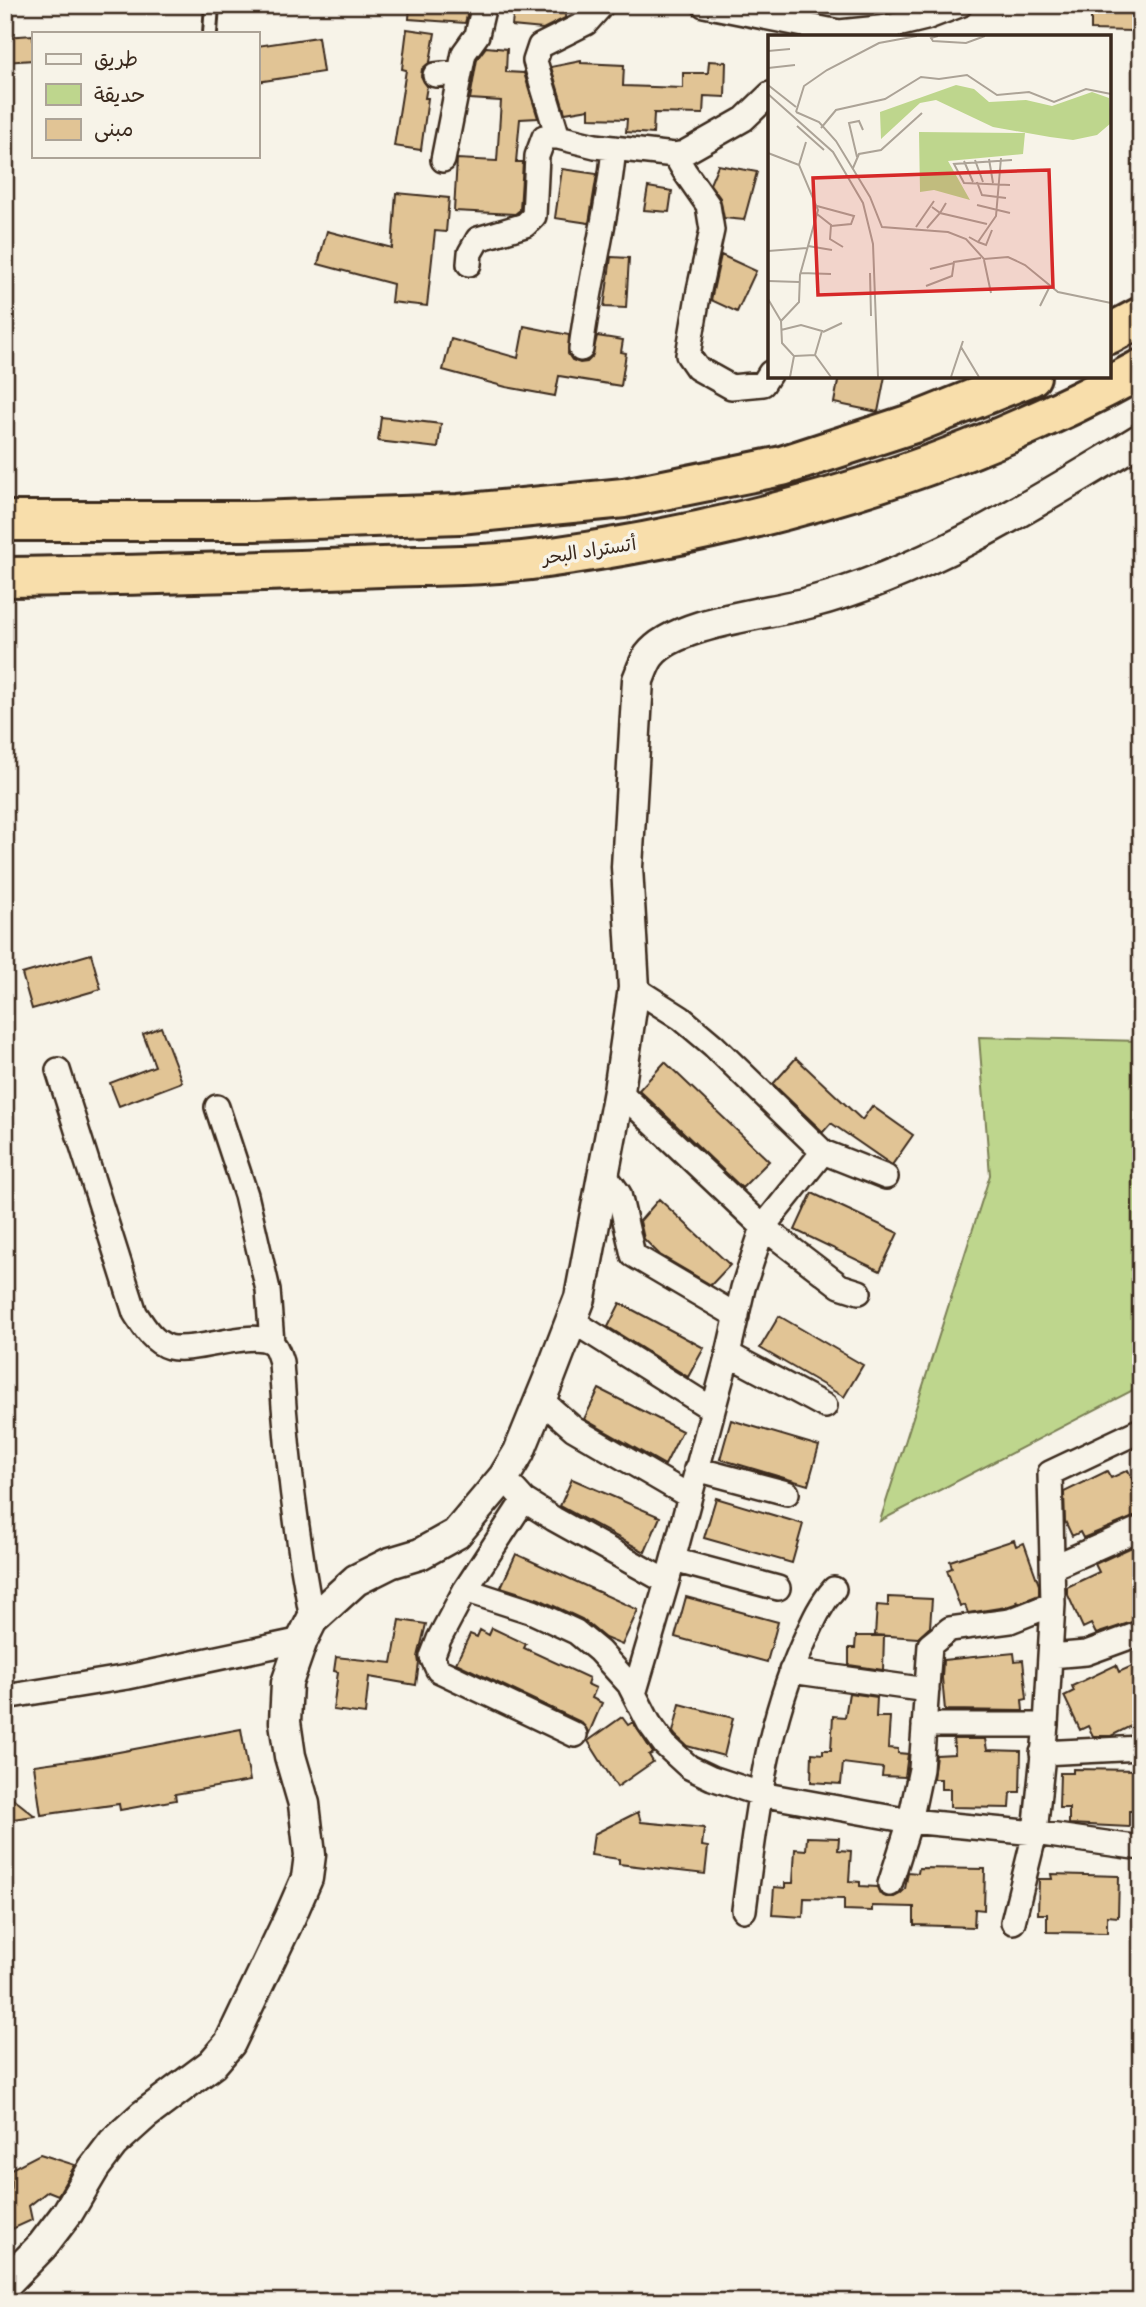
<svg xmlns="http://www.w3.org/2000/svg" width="1146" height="2307" font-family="Sriracha,'Playpen Sans Arabic',sans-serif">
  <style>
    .green { fill: #bed68d; stroke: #7c8056; stroke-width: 2 }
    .building { fill: #e1c495; stroke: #3b2a1e; stroke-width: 2 }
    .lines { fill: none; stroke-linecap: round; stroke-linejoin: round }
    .service-casing { stroke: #3b2a1e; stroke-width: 18 }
    .minor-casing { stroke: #3b2a1e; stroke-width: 28 }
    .tertiary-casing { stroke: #3b2a1e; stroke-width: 35 }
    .motorway-casing { stroke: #3b2a1e; stroke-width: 44 }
    .service { stroke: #f7f3e8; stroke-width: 12 }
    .minor { stroke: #f7f3e8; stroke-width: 23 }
    .tertiary { stroke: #f7f3e8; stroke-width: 30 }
    .motorway { stroke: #f8deab; stroke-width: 38 }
    .labels { text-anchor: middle; stroke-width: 7; stroke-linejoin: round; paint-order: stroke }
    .street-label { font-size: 19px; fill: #3b2a1e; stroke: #f7f3e8 }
    .inset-road { fill: none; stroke: #aca397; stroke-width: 2 }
    .view { fill: #d62828; fill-opacity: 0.15; stroke: #d62828; stroke-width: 3.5 }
    .inset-edge { fill: none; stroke: #3b2a1e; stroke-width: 3.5 }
  </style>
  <rect width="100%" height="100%" fill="#f7f3e8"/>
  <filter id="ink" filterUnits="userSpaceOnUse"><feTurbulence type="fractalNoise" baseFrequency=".0143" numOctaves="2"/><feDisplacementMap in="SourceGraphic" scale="14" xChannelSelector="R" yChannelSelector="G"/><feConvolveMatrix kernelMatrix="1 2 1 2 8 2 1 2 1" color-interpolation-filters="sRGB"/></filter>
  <g filter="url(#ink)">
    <path class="green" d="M 979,1037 L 1141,1041 L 1141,1386 L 880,1521 L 990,1175 Z"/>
    <path class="building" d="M 410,5 L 470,5 L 465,23 L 409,19 Z
      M 514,5 L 566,5 L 565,18 L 543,29 L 512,26 Z
      M 1091,5 L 1133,5 L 1132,31 L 1091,30 Z
      M 407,29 L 435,33 L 430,62 L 422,69 L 421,76 L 427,86 L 425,98 L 428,98 L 421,150 L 394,146 L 406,70 L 402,69 Z
      M 33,35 L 33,60 L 5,62 L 5,37 Z
      M 318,37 L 323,72 L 257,82 L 257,46 Z
      M 486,47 L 507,49 L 506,72 L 524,73 L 538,118 L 520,119 L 516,162 L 523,162 L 520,210 L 515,214 L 454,211 L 457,159 L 497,161 L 501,101 L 470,99 L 477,59 Z
      M 581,61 L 581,63 L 624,65 L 623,86 L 683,88 L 683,73 L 708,73 L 709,61 L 726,62 L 725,97 L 704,96 L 703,114 L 654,113 L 653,134 L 626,132 L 627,119 L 589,118 L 589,109 L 565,113 L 551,67 Z
      M 718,165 L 757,172 L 744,220 L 724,218 L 720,198 L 710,184 Z
      M 562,169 L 597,174 L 589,223 L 555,218 Z
      M 648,187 L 672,191 L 669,212 L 644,210 Z
      M 396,193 L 449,198 L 446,232 L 435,231 L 427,306 L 391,302 L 393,284 L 318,264 L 327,231 L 392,248 Z
      M 721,255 L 756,271 L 737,312 L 711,300 Z
      M 611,257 L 629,258 L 626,308 L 604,307 Z
      M 524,326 L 569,335 L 568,354 L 572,360 L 580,363 L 587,362 L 592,357 L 597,336 L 623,340 L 621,352 L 626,353 L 621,386 L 559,376 L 555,396 L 506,387 L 443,370 L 451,339 L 518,358 Z
      M 839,376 L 885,376 L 878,412 L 834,403 Z
      M 381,417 L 441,424 L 438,448 L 378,441 Z
      M 91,954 L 101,989 L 32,1009 L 22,974 Z
      M 161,1027 L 182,1082 L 119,1106 L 110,1083 L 155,1066 L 143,1034 Z
      M 796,1058 L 862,1120 L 872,1106 L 913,1135 L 892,1165 L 831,1123 L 823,1132 L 773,1084 Z
      M 665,1062 L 769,1161 L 742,1188 L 639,1090 Z
      M 812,1193 L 898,1233 L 880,1271 L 795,1230 Z
      M 659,1199 L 730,1265 L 711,1285 L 660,1255 L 644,1239 L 640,1221 Z
      M 620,1303 L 704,1348 L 688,1377 L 608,1327 Z
      M 779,1316 L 863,1365 L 844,1397 L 760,1348 Z
      M 599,1389 L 682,1431 L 665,1465 L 584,1419 Z
      M 731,1420 L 819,1446 L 808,1485 L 720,1459 Z
      M 1128,1470 L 1141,1496 L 1141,1514 L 1083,1538 L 1080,1532 L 1072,1536 L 1065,1521 L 1064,1492 L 1107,1471 L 1111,1478 Z
      M 572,1479 L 660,1517 L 645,1552 L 560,1506 Z
      M 716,1498 L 803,1524 L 792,1563 L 704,1538 Z
      M 1014,1540 L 1016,1546 L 1024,1543 L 1039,1585 L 1039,1595 L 1019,1603 L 1017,1600 L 1018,1603 L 1006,1607 L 968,1613 L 965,1605 L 960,1607 L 947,1570 L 952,1568 L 950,1561 Z
      M 1132,1547 L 1141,1565 L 1141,1619 L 1096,1634 L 1091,1624 L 1083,1628 L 1067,1593 L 1067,1587 L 1099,1572 L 1095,1564 Z
      M 516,1554 L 638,1610 L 622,1645 L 605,1638 L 582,1619 L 539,1599 L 501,1587 Z
      M 686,1597 L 778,1622 L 767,1662 L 675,1637 Z
      M 888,1597 L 932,1599 L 930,1627 L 918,1638 L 875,1635 L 877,1605 L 888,1606 Z
      M 400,1620 L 426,1624 L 418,1657 L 419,1663 L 416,1685 L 369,1677 L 365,1714 L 333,1710 L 338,1672 L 334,1671 L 336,1657 L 392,1663 Z
      M 492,1628 L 526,1644 L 524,1648 L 589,1678 L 587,1684 L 596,1688 L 592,1698 L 602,1703 L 589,1733 L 581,1722 L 456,1663 L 470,1634 L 477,1637 L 480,1630 L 489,1635 Z
      M 856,1636 L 884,1636 L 883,1670 L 849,1665 L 849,1648 L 855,1648 Z
      M 1014,1653 L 1015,1661 L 1023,1660 L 1027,1699 L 1022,1700 L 1023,1711 L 945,1710 L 942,1678 L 943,1660 Z
      M 1141,1662 L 1141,1721 L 1111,1736 L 1093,1736 L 1088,1726 L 1080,1730 L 1064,1696 L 1074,1691 L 1072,1686 L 1116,1665 L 1119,1672 Z
      M 849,1693 L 877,1697 L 876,1717 L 890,1717 L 888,1748 L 898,1749 L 898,1753 L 908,1754 L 905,1777 L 882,1776 L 883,1768 L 843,1763 L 841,1784 L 811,1782 L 812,1753 L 823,1754 L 823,1750 L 831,1750 L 833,1716 L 845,1717 Z
      M 680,1704 L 733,1718 L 724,1756 L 687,1746 L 676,1736 L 673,1732 Z
      M 622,1717 L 628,1725 L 633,1722 L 653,1753 L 649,1755 L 653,1762 L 617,1787 L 588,1741 Z
      M 241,1729 L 250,1781 L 175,1794 L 176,1800 L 120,1810 L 119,1804 L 41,1815 L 34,1765 L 92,1757 Z
      M 953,1739 L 985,1739 L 987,1750 L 1021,1751 L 1020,1792 L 1011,1792 L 1010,1808 L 950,1807 L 950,1789 L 941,1789 L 941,1779 L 933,1779 L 936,1755 L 955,1754 Z
      M 1073,1769 L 1140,1770 L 1139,1811 L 1129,1811 L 1129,1827 L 1069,1824 L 1069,1808 L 1059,1808 L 1060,1773 L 1073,1773 Z
      M 5,1792 L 35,1816 L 5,1820 Z
      M 638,1812 L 641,1822 L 704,1828 L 702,1846 L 708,1847 L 705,1874 L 619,1864 L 619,1859 L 591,1855 L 594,1834 Z
      M 807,1837 L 839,1838 L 838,1850 L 851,1851 L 849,1881 L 860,1882 L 860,1886 L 877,1887 L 880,1894 L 886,1897 L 894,1897 L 900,1894 L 905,1889 L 908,1872 L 918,1873 L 919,1868 L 985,1869 L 984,1910 L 975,1909 L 974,1927 L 914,1925 L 914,1907 L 872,1906 L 872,1911 L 844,1910 L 844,1899 L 804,1898 L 803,1917 L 772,1915 L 774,1887 L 785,1888 L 785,1883 L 793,1883 L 795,1849 L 806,1850 Z
      M 1051,1874 L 1119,1876 L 1118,1917 L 1107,1916 L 1107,1933 L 1047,1932 L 1047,1914 L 1038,1914 L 1039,1879 L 1052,1879 Z
      M 40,2154 L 75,2165 L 58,2195 L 48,2191 L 29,2206 L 32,2220 L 10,2230 L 11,2169 Z"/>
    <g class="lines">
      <g class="service-casing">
        <path id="service" d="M 210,33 L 212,5"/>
      </g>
      <g class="minor-casing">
        <path id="minor" d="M 704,5 L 839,32 L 889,27 L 926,18 L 960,5
          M 435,75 L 460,72
          M 558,137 L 535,61 L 540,46 L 586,23 L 602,5
          M 675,155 L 685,172 L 708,205 L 712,230 L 699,290 L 688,355 L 697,368 L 731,387 L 763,384 L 770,373
          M 443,160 L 464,53 L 477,35 L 484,5
          M 469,264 L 470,253 L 478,239 L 525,225 L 534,216 L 537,156 L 544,137 L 558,137 L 595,146 L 675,155 L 684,153 L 744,119 L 770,94
          M 581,349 C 589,281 608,216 614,148
          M 634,988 L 681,1018 L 713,1045 L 823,1152 L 886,1177
          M 58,1070 L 135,1313 C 144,1327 153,1342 169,1347 C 195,1354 253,1328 272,1343 C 277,1347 279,1356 281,1362 C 286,1449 296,1534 312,1620
          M 619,1091 L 763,1227 L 823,1152
          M 217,1107 L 246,1195 L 268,1290 L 272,1343
          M 603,1172 L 619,1194 L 633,1255 L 737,1316
          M 571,1320 L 712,1409
          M 728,1354 L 825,1406
          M 541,1400 L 574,1429 L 689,1496
          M 696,1469 L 787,1493
          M 515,1490 L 524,1500 L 554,1519 L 667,1582
          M 524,1500 L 465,1590 L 533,1612 L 576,1632 L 599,1651 L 629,1684 L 649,1723 L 665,1745 L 689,1767 L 712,1778 L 760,1794 L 910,1821 L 1035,1833 L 1141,1848
          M 673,1560 L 778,1588
          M 1053,1567 L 1141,1528
          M 465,1590 L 439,1639 L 432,1657 L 438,1670 L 575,1735
          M 1050,1656 L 1086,1653 L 1141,1633
          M 791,1671 L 927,1690
          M 634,1694 L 667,1582 L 728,1354 L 743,1288 L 763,1227 L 840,1286 L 859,1292
          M 5,1697 L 128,1677 L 302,1640
          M 924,1725 L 1046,1725
          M 1042,1753 L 1141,1748
          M 890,1884 L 910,1821 L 921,1769 L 930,1645 L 950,1629 L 1010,1621 L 1053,1604
          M 744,1910 C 756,1819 765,1728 803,1644 C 812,1624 819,1606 834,1589
          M 1013,1922 L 1035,1833 L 1046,1725 L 1053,1604 L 1050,1473 L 1141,1430"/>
      </g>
      <g class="tertiary-casing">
        <path id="tertiary" d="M 5,2284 L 42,2246 L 68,2212 L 94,2168 L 113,2143 L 144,2115 L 212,2064 L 230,2043 L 290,1917 L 307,1878 L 310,1855 L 304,1804 L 290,1756 L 285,1722 L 287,1683 L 302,1640 L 312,1620 L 356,1580 L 390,1563 L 420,1554 L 456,1534 L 504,1477 L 519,1452 L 550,1376 L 580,1298 L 619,1091 L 634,988 L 627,867 L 638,680 C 641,673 644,663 649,656 C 674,622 768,614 808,603 C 927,572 1037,502 1141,439"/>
      </g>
      <g class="motorway-casing">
        <path id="motorway" d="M 1109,334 L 1141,317
          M 5,521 L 254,521 L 459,514 L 624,498 L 782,466 L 914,423 L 1031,376
          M 5,577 C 123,576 240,572 357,568 C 418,565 480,567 539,559 C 749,530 955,472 1141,369"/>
      </g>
      <use href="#service" class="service"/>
      <use href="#minor" class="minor"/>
      <use href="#tertiary" class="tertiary"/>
      <use href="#motorway" class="motorway"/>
    </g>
  </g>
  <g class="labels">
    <g class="street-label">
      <text transform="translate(589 550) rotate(-9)" y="7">أتستراد البحر</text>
    </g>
  </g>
  <g transform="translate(768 35)">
    <rect width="343" height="343" fill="#f7f3e8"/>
    <path d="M 188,50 L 206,54 L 221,67 L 258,65 L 284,71 L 324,57 L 341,63 L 343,88 L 329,100 L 305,105 L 282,102 L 225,92 L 168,65 L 152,68 L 113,104 L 112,77 ZM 151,97 L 257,98 L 255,119 L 180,126 L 202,165 L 166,155 L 152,157 Z" fill="#bed68d"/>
    <path class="inset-road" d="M 170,1 L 163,3 L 165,6 L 198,8 L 217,1M 0,16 L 22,14M 0,33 L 27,30M 0,50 L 28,72M 0,59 L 65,117 L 95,168 L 105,209 L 110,342M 28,77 L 51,87 L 68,106 L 102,162 L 114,192 L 180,197 L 198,204 L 216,224 L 240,222 L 257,230 L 290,257 L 343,268M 28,77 L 36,51 L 59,35 L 111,8 L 149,1M 29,91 L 56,115M 53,93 L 68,75 L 117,64 L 153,42 L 171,44 L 199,40 L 229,60 L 261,57 L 286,67 L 318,54 L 343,59M 0,118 L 31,130M 89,122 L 81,88 L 91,86 L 95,95M 221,124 L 225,148M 207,125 L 215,147M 196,126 L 205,147M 85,133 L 91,119 L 113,115 L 154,78M 191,138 L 239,137M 209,147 L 214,160 L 238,163M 242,150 L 196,148 L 186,129 L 244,125M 178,168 L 172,178 L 219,189M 209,170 L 242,178M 49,171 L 86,181 L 83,189 L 63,191M 49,179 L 63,190 L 62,204 L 75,212M 148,192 L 166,166M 159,193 L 172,178 L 164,172M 201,202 L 210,207 L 228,181 L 233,123M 210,207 L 218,210 L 224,195M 40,211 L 64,215M 0,216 L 39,213M 216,225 L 223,258M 162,234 L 186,228M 33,238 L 63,239M 102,238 L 103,281M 0,246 L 31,247M 158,251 L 184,241 L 186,227 L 213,223M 0,264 L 13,286 L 14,308 L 26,321 L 22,342M 272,271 L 282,251M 13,286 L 31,267 L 32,240 L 50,175 L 31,130 L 38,107M 13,295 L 33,290 L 54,296 L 47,320M 55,297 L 74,288M 193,312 L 211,342M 26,321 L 47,320 L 63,342M 183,342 L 195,306"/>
    <path class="view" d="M 281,135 L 285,252 L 50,260 L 45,143 Z"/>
    <rect width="343" height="343" class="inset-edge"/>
  </g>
  <rect width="1146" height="2307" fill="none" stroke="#f7f3e8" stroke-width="28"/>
  <rect x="14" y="14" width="1118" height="2279" fill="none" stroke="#3b2a1e" stroke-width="2.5" filter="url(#ink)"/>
  <rect x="32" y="32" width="228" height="126" fill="#f7f3e8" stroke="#aca397" stroke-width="2"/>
  <rect x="46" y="54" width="35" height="10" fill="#f7f3e8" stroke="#aca397" stroke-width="2"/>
  <text x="94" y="66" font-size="21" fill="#3b2a1e">طريق</text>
  <rect x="46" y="84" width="35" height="21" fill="#bed68d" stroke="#aca397" stroke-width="2"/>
  <text x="94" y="102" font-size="21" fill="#3b2a1e">حديقة</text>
  <rect x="46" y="119" width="35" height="21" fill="#e1c495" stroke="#aca397" stroke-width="2"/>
  <text x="94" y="136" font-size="21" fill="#3b2a1e">مبنى</text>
</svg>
